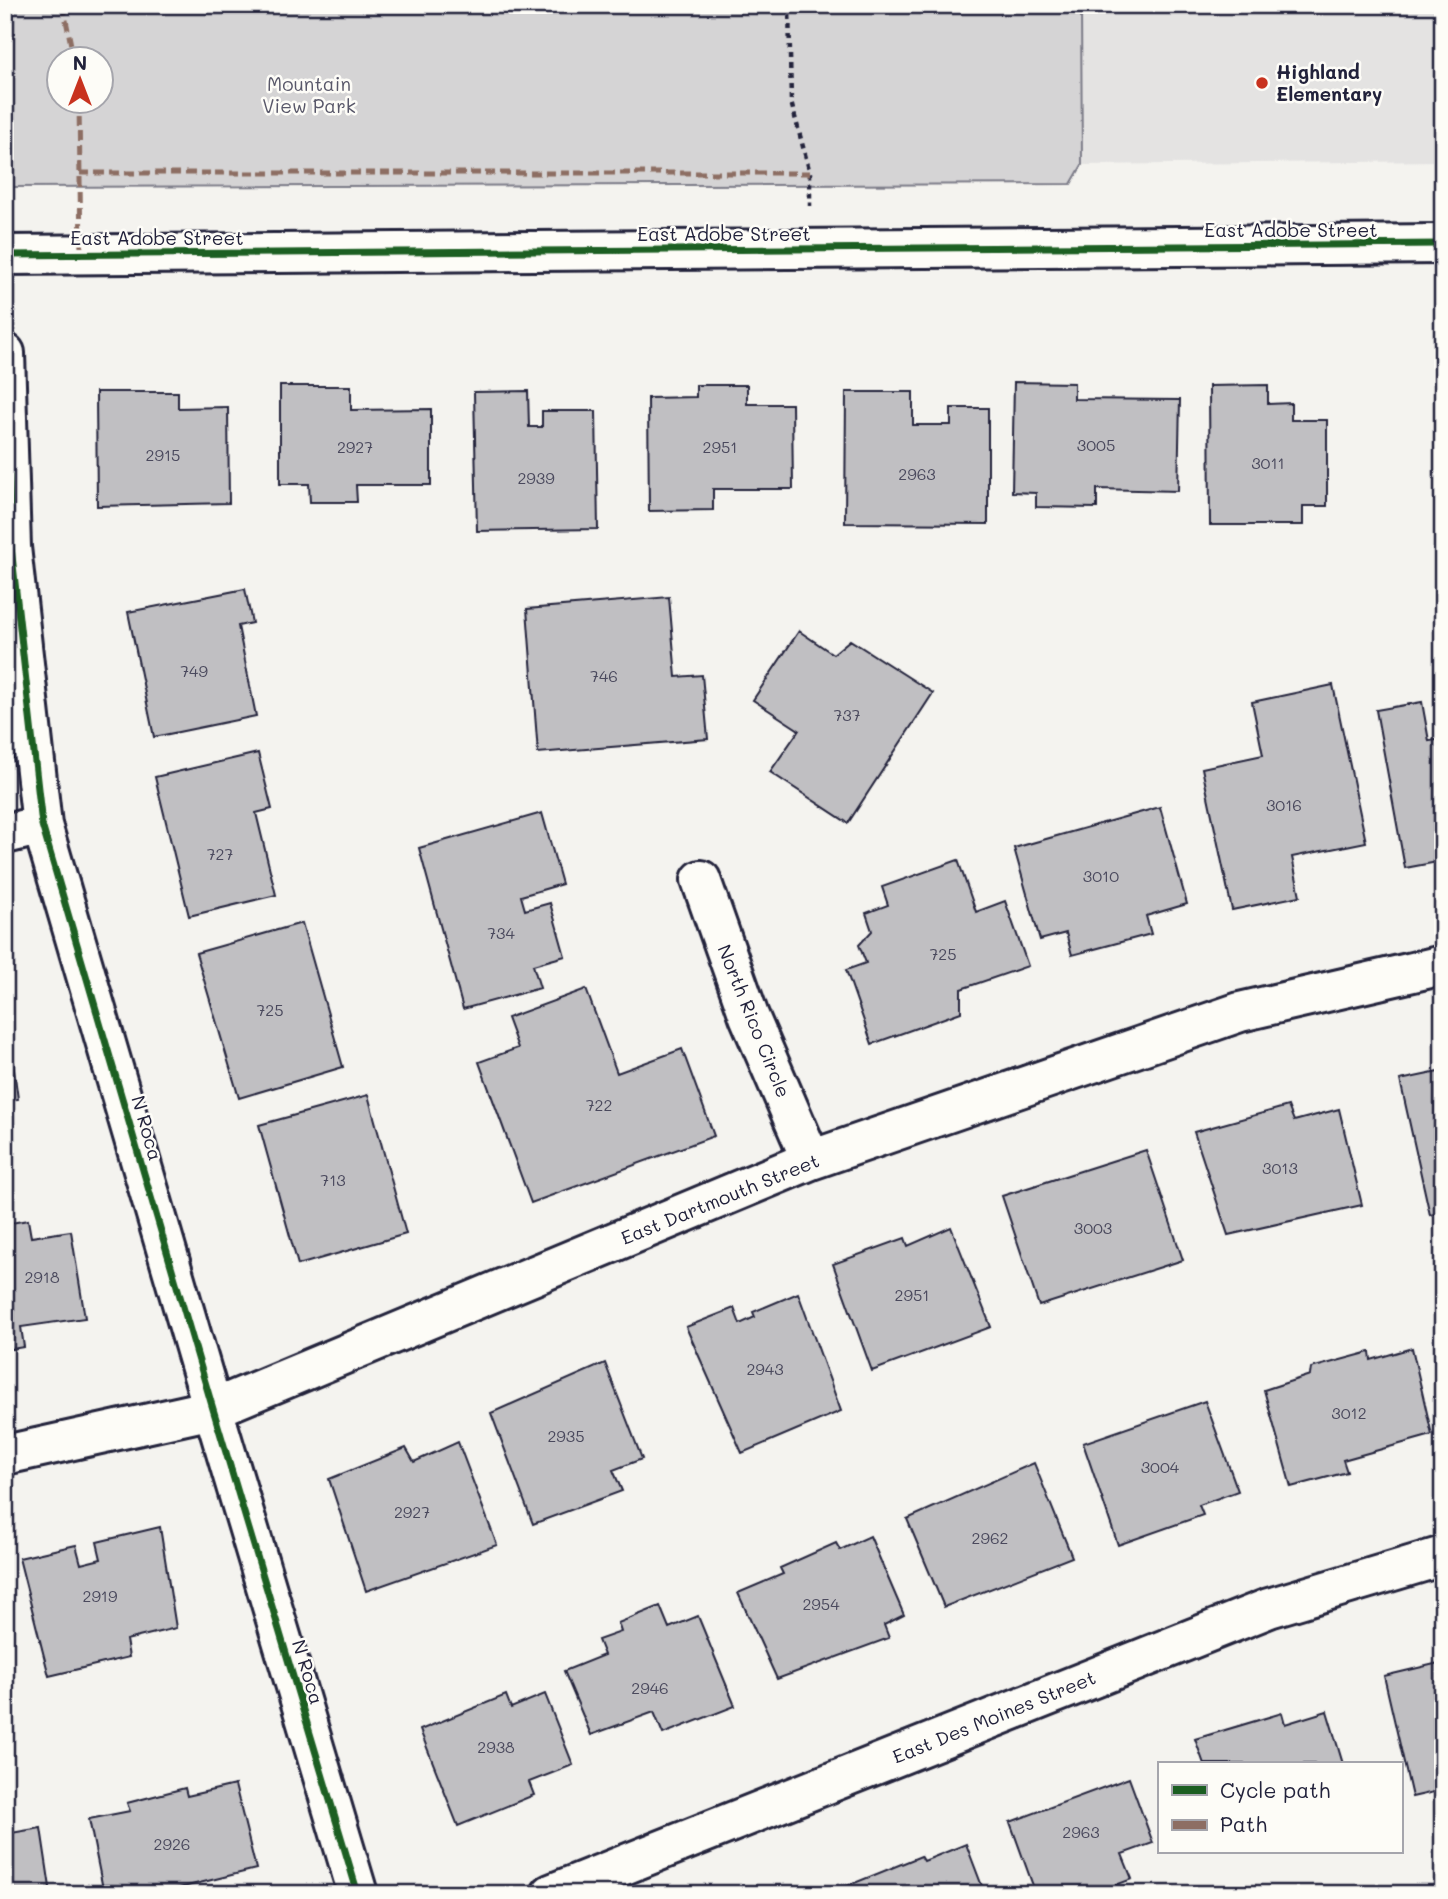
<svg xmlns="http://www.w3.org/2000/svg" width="1448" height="1899" font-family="Mali,sans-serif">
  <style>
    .built { fill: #e4e3e2 }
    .green { fill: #d5d4d5; stroke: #7c7b88; stroke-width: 2; fill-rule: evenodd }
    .building { fill: #c0bfc2; stroke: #22223b; stroke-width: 2 }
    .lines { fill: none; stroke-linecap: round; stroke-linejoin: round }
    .minor-casing { stroke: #22223b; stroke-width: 44 }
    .tertiary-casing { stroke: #22223b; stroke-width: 44 }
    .path { stroke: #22223b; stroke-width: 4.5; stroke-dasharray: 5 5; stroke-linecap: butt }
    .minor { stroke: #fdfcf7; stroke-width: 38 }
    .tertiary { stroke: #fdfcf7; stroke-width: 38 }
    .quiet { stroke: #8d6e63; stroke-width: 5; stroke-dasharray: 10 5; stroke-linecap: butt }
    .cycleway-casing { stroke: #fdfcf7; stroke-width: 11 }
    .cycleway { stroke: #1b5e20; stroke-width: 7 }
    .poi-dot { fill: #c8321e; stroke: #fdfcf7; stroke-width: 2.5 }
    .labels { text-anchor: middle; stroke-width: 5; stroke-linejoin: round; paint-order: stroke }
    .number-label { font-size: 16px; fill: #4a495d }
    .poi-label { font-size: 19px; font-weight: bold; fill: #22223b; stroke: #fdfcf7; text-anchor: start }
    .park-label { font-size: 19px; fill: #585769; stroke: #fdfcf7 }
    .street-label { font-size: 19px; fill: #22223b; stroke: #fdfcf7 }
  </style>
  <rect width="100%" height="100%" fill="#f4f3ef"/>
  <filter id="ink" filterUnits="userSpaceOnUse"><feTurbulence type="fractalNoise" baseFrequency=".0143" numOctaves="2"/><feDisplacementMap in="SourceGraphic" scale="14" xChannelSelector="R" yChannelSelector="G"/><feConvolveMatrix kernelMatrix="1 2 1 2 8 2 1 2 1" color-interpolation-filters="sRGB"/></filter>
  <g filter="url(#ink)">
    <path class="built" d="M 1081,5 L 1443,5 L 1443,161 L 1082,165 Z"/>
    <path class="green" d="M 5,5 L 1081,5 L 1082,165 L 1071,184 L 5,187 ZM 60,60 L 102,60 L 102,102 L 60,102 Z"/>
    <path class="building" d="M 1014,382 L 1074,383 L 1074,399 L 1180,400 L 1178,491 L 1097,489 L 1097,508 L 1036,507 L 1036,493 L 1012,492 Z
      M 696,385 L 747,385 L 747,404 L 792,404 L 793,489 L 713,489 L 713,510 L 649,511 L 648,398 L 696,397 Z
      M 1268,385 L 1268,404 L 1291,403 L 1291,420 L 1327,420 L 1327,506 L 1303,506 L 1303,525 L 1210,525 L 1209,386 Z
      M 280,386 L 351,386 L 351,410 L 431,409 L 431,485 L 356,485 L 357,502 L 310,502 L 309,484 L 280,484 Z
      M 528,391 L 529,427 L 542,427 L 542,411 L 596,411 L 598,529 L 477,531 L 474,392 Z
      M 96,392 L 178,392 L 178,408 L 228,407 L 229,503 L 97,506 Z
      M 846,392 L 913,392 L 913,425 L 951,425 L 951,408 L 988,408 L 988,524 L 845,523 Z
      M 245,589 L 252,623 L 238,626 L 256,716 L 154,737 L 128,612 Z
      M 669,597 L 676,677 L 702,675 L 708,739 L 538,753 L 527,609 Z
      M 799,631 L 833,654 L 850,640 L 933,693 L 848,823 L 770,772 L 799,730 L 753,700 Z
      M 1333,685 L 1366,842 L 1292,857 L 1300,896 L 1232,910 L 1202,768 L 1263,755 L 1252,702 Z
      M 1422,702 L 1429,741 L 1443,739 L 1443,861 L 1405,868 L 1376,710 Z
      M 258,753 L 272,809 L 256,813 L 276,895 L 189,916 L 155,777 Z
      M 1160,807 L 1187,904 L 1146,916 L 1151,934 L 1072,955 L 1066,933 L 1040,940 L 1014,848 Z
      M 542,813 L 562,884 L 521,896 L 525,910 L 550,903 L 565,956 L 533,965 L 540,988 L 463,1009 L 419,848 Z
      M 958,860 L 976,912 L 1005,901 L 1028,966 L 961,989 L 961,1012 L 872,1044 L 846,970 L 866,963 L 859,945 L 872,931 L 866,913 L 888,905 L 882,887 Z
      M 302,923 L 343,1067 L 239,1098 L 196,953 Z
      M 586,989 L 617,1073 L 682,1049 L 714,1136 L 531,1203 L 479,1062 L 518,1048 L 507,1018 Z
      M 5,1004 L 18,1099 L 5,1101 Z
      M 1443,1071 L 1443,1212 L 1430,1215 L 1400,1080 Z
      M 368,1095 L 406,1234 L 298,1265 L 259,1125 Z
      M 1288,1106 L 1294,1121 L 1339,1109 L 1362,1205 L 1228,1235 L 1194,1132 Z
      M 1146,1150 L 1183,1260 L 1039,1306 L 1002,1196 Z
      M 28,1220 L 31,1237 L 71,1231 L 85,1318 L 21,1327 L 24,1347 L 5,1350 L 5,1224 Z
      M 951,1227 L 991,1327 L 872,1371 L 833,1264 L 905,1238 L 908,1246 Z
      M 798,1293 L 841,1411 L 742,1453 L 686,1327 L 734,1308 L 740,1324 L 755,1317 L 753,1312 Z
      M 1412,1348 L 1432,1435 L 1343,1460 L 1347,1472 L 1291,1487 L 1264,1390 L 1310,1375 L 1311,1368 L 1370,1352 L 1371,1360 Z
      M 605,1363 L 642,1459 L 613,1470 L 622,1491 L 533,1524 L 491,1413 Z
      M 1205,1401 L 1238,1491 L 1199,1505 L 1203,1515 L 1118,1545 L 1083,1443 Z
      M 458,1442 L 497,1545 L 366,1591 L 329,1479 L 406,1448 L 414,1462 Z
      M 1034,1463 L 1072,1557 L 944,1607 L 907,1519 Z
      M 160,1527 L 176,1628 L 126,1640 L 129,1657 L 49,1676 L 19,1558 L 76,1545 L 81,1564 L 101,1559 L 97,1542 Z
      M 870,1536 L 904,1615 L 884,1625 L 889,1638 L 777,1679 L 738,1593 L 783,1574 L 780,1568 L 836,1543 L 840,1550 Z
      M 660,1606 L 669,1628 L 698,1616 L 735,1706 L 663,1734 L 654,1712 L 591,1735 L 564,1671 L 604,1655 L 598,1640 L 621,1632 L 618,1623 Z
      M 1443,1662 L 1443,1790 L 1412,1797 L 1384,1676 Z
      M 545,1694 L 573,1765 L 529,1782 L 534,1795 L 458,1826 L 420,1730 L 506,1695 L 511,1708 Z
      M 1327,1711 L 1343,1764 L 1204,1764 L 1195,1739 L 1282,1713 L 1285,1724 Z
      M 1129,1778 L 1153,1843 L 1122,1854 L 1132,1879 L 1092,1894 L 1036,1894 L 1010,1822 Z
      M 235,1785 L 256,1869 L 155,1894 L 104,1894 L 89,1819 L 130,1811 L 127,1803 L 185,1788 L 187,1796 Z
      M 41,1828 L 51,1894 L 5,1894 L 5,1834 Z
      M 966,1844 L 985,1894 L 844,1894 L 842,1888 L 921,1856 L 924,1861 Z"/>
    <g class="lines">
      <g class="minor-casing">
        <path id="minor" d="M 5,353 L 11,547 L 42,825 L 213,1409 L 358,1894
          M 5,834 L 42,825
          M 701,880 L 749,1016 L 811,1160
          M 5,1455 L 213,1409 L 811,1160 L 1240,1012 L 1443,965
          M 551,1894 L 1269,1608 L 1443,1556"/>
      </g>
      <g class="tertiary-casing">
        <path id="tertiary" d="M 5,255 L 1443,244"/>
      </g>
      <path class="path" d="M 789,5 L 791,102 L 810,173 L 810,206"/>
      <use href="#minor" class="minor"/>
      <use href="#tertiary" class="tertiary"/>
      <path class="quiet" d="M 63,5 L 74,60
        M 79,102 L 81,255
        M 80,173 L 810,173"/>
      <g class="cycleway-casing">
        <path id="cycleway" d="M 5,255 L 1443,244
          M 5,353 L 11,547 L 42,825 L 213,1409 L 358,1894"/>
      </g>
      <use href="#cycleway" class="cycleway"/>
    </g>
  </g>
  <circle class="poi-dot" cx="1262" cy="83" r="7"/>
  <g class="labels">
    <g class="number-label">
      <text x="1096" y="451">3005</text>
      <text x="355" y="453">2927</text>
      <text x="720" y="453">2951</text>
      <text x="163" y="461">2915</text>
      <text x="1268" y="469">3011</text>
      <text x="917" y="480">2963</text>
      <text x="536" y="484">2939</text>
      <text x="194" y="677">749</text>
      <text x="604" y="682">746</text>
      <text x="847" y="721">737</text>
      <text x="1284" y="811">3016</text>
      <text x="220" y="860">727</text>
      <text x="1101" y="882">3010</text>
      <text x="501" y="939">734</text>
      <text x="943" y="960">725</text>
      <text x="270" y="1016">725</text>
      <text x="599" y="1111">722</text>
      <text x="1280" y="1174">3013</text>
      <text x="333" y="1186">713</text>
      <text x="1093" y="1234">3003</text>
      <text x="42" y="1283">2918</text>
      <text x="912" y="1301">2951</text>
      <text x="765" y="1375">2943</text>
      <text x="1349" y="1419">3012</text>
      <text x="566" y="1442">2935</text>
      <text x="1160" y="1473">3004</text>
      <text x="412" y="1518">2927</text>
      <text x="990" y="1544">2962</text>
      <text x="100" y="1602">2919</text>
      <text x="821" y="1610">2954</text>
      <text x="650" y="1694">2946</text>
      <text x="496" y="1753">2938</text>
      <text x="1081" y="1838">2963</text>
      <text x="172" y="1850">2926</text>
    </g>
    <g class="poi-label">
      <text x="1276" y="79">Highland<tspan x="1276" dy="22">Elementary</tspan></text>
    </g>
    <g class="park-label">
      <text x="309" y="91">Mountain<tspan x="309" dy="22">View Park</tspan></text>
    </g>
    <g class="street-label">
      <text x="1291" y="237">East Adobe Street</text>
      <text x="724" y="241">East Adobe Street</text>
      <text x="157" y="245">East Adobe Street</text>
      <text transform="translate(754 1021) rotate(68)" y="7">North Rico Circle</text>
      <text transform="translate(147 1128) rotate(74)" y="7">N Roca</text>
      <text transform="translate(720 1199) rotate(-22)" y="7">East Dartmouth Street</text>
      <text transform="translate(308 1672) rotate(73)" y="7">N Roca</text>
      <text transform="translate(994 1717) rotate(-22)" y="7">East Des Moines Street</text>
    </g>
  </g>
  <rect width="1448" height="1899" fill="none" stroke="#fdfcf7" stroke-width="28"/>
  <rect x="14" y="14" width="1420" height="1871" fill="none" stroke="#22223b" stroke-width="2.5" filter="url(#ink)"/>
  <rect x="1158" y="1762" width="245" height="91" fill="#fdfcf7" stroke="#a5a5ac" stroke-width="2"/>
  <rect x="1172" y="1785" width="35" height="10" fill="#1b5e20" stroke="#a5a5ac" stroke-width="2"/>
  <text x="1220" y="1798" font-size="21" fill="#22223b">Cycle path</text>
  <rect x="1172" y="1820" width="35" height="10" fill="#8d6e63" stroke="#a5a5ac" stroke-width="2"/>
  <text x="1220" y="1832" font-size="21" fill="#22223b">Path</text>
  <g transform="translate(80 80)"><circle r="33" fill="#fdfcf7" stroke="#a5a5ac" stroke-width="2"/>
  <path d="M0-5L12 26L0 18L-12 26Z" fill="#c8321e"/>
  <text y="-10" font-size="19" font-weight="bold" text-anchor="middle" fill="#22223b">N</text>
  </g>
</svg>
